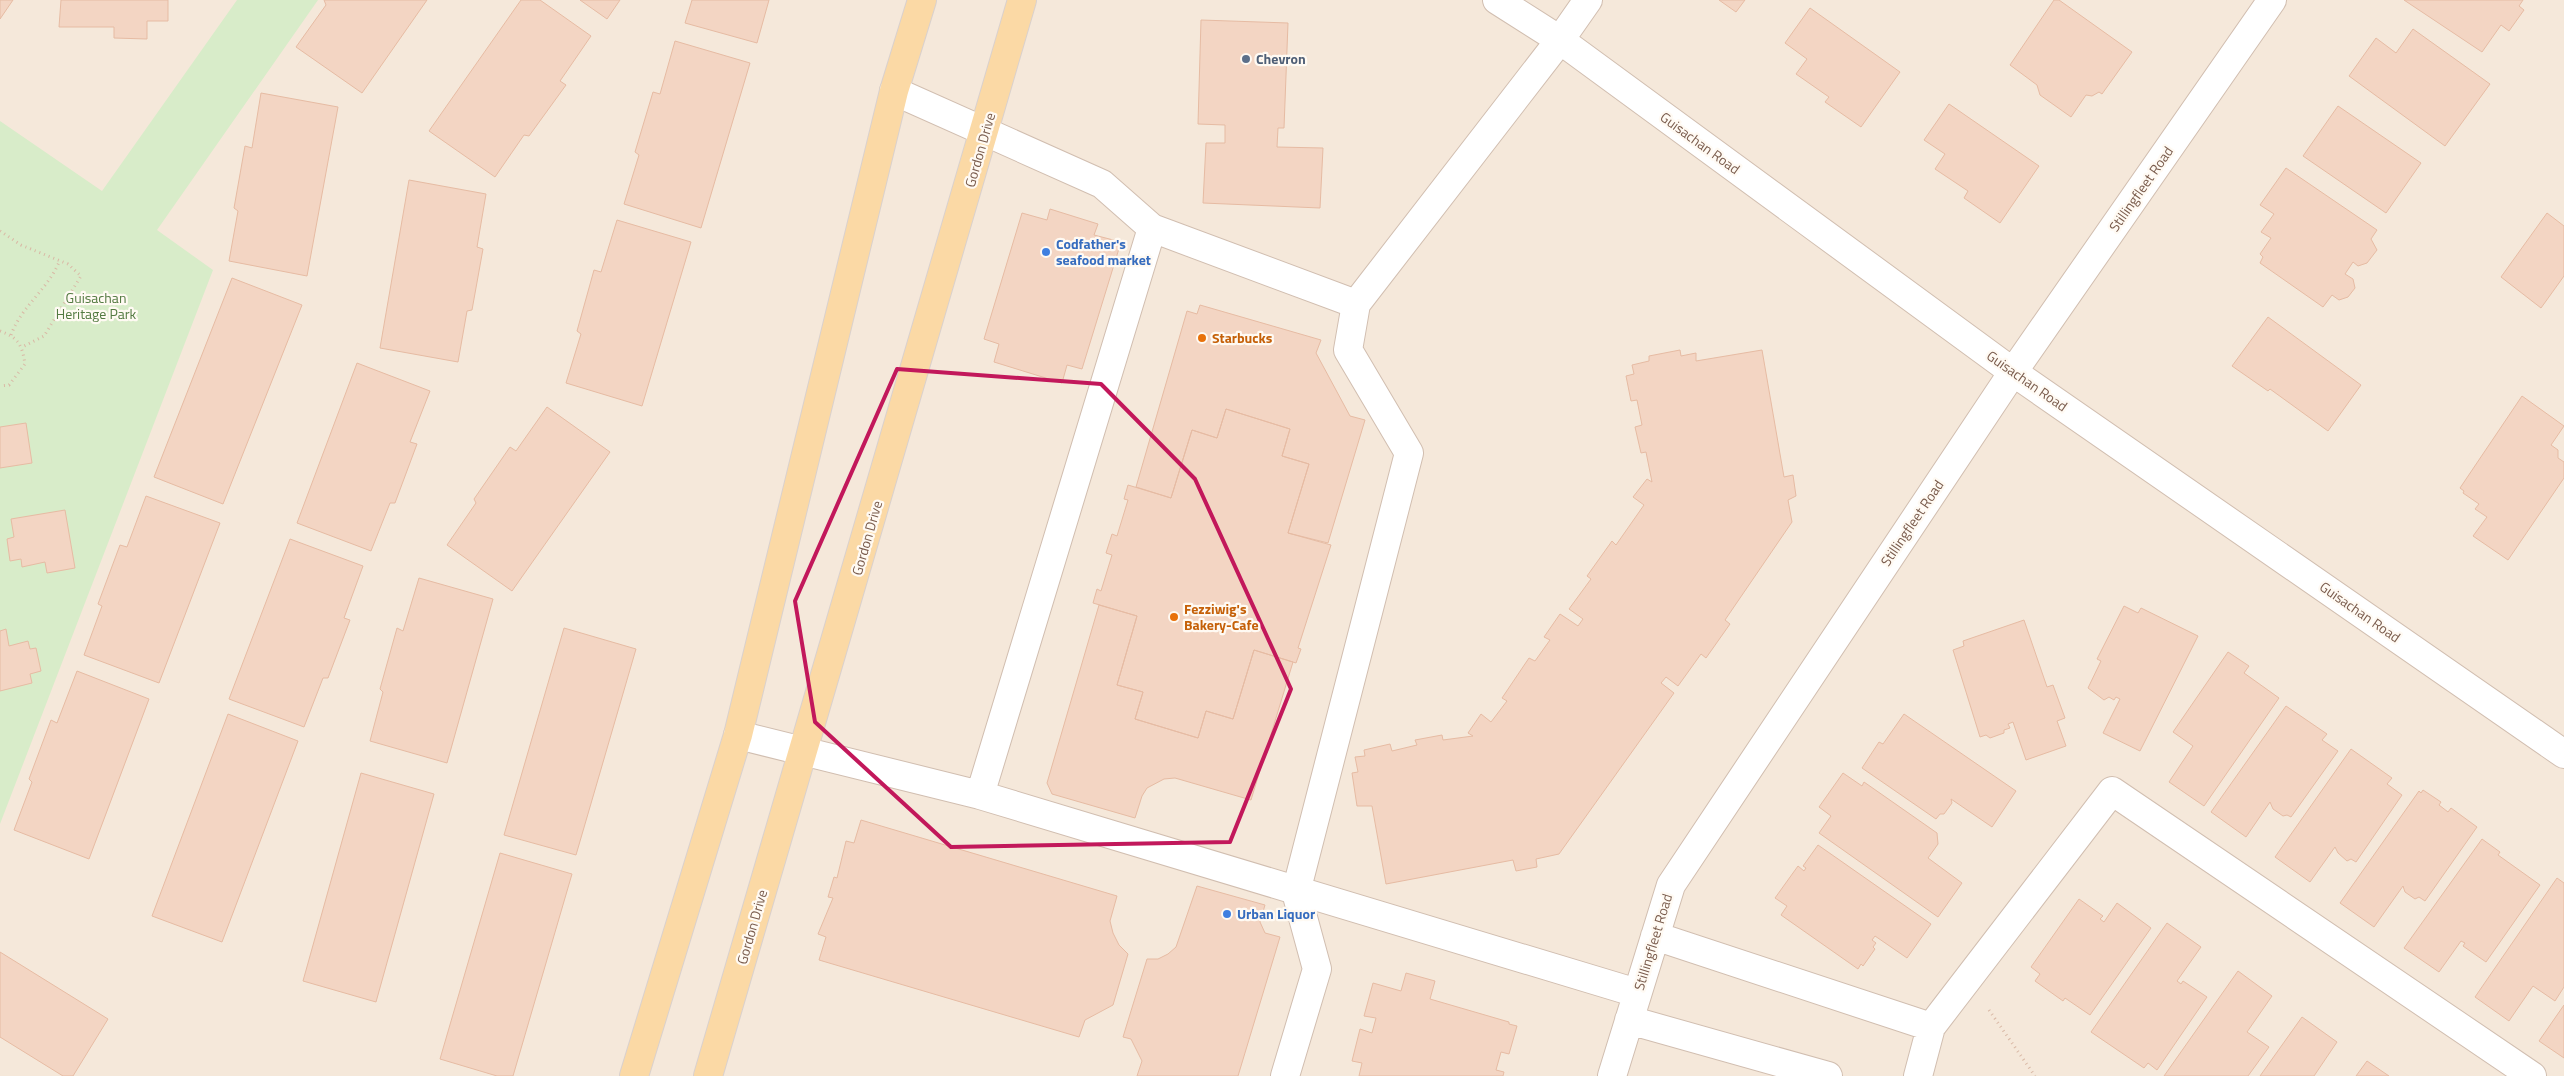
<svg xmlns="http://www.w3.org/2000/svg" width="2564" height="1076" font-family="'Titillium Web',sans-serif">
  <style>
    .residential { fill: #f5e8da }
    .green { fill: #d8ecc9 }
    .building { fill: #f3d5c3; stroke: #e6bba3 }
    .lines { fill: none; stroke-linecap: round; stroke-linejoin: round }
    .minor-casing { stroke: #d1beb0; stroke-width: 30 }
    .major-casing { stroke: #dad1cd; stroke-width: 30 }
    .path { stroke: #d9b8a5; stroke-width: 3; stroke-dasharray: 1 4; stroke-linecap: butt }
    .minor { stroke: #fff; stroke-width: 28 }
    .major { stroke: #fbd9a5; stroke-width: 28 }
    .marked { fill: none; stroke: #c2185b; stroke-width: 4; stroke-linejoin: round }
    .service-dot { fill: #5c6f8a; stroke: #fffaf3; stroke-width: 2 }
    .shop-dot { fill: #3f7fe0; stroke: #fffaf3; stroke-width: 2 }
    .food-dot { fill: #e8710a; stroke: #fffaf3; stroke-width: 2 }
    .labels { text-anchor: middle; stroke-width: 4.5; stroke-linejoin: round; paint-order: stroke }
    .service-label { font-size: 14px; font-weight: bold; fill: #4e5e75; stroke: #fffaf3; text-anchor: start }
    .street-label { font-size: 14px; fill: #7a5c4d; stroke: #fffaf3 }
    .shop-label { font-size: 14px; font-weight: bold; fill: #366cbe; stroke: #fffaf3; text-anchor: start }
    .park-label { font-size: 14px; fill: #537a41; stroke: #fffaf3 }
    .food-label { font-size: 14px; font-weight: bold; fill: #c56008; stroke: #fffaf3; text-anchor: start }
  </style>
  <rect width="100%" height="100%" fill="#fdf6ec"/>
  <path class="residential" d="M 0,0 L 2564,0 L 2564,1076 L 0,1076 Z"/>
  <path class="green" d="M 237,0 L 318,0 L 157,230 L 213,270 L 0,824 L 0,121 L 102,191 Z"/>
  <path class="building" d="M 0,0 L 13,0 L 0,19 Z
    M 61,0 L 168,0 L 168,21 L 147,21 L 147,39 L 114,38 L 114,27 L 59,27 Z
    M 324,0 L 427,0 L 362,93 L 296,47 L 326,5 Z
    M 521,0 L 540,0 L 591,36 L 560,81 L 566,85 L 529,136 L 524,135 L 495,177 L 429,131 Z
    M 580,0 L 620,0 L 607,19 Z
    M 692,0 L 769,0 L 757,43 L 685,23 Z
    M 1719,0 L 1745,0 L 1736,12 Z
    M 2054,0 L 2059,0 L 2132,52 L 2102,94 L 2099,92 L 2092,96 L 2086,95 L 2071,117 L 2040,95 L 2037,85 L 2010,65 Z
    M 2404,0 L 2523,0 L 2519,6 L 2524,10 L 2509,31 L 2501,25 L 2482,52 Z
    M 1810,8 L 1900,72 L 1861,127 L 1825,102 L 1829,97 L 1796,74 L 1807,59 L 1785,43 Z
    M 1201,20 L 1288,23 L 1284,128 L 1278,128 L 1277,147 L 1323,148 L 1320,208 L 1203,203 L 1206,143 L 1225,143 L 1225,125 L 1198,124 Z
    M 2413,29 L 2490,84 L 2445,146 L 2349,76 L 2376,38 L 2396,53 Z
    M 675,41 L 750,63 L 701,228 L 624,204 L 639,155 L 635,152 L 653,92 L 660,94 Z
    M 261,93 L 338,107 L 307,276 L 229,261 L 238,211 L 234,208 L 245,146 L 252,148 Z
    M 1949,104 L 2039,166 L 2000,223 L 1964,198 L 1968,191 L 1935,169 L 1945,154 L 1924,140 Z
    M 2338,106 L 2421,163 L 2386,213 L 2303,156 Z
    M 2286,168 L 2377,230 L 2371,239 L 2377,250 L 2367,263 L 2358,266 L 2353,262 L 2345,274 L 2353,279 L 2355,288 L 2348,297 L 2339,300 L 2332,295 L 2323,307 L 2260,263 L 2263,257 L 2260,254 L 2271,238 L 2261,232 L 2274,214 L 2260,205 Z
    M 409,180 L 486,194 L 477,247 L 483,249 L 472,310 L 467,311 L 458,362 L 380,348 Z
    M 1050,209 L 1098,224 L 1094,235 L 1121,242 L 1082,369 L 1067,365 L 1062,383 L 994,362 L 999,344 L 984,339 L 1022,213 L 1047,220 Z
    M 2547,213 L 2564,226 L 2564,276 L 2541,308 L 2501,277 Z
    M 617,220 L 691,242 L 642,406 L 566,383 L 581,334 L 577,331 L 594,270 L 601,272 Z
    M 232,278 L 302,305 L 223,504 L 154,477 Z
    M 1200,305 L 1321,340 L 1316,353 L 1350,416 L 1365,420 L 1328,543 L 1288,533 L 1309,464 L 1282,456 L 1290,429 L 1226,409 L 1217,438 L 1192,430 L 1171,498 L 1136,487 L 1187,311 L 1197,314 Z
    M 2268,317 L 2361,385 L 2328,431 L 2270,389 L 2268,391 L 2232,366 Z
    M 1680,350 L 1681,356 L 1696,353 L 1696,361 L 1762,350 L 1784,477 L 1793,475 L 1796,496 L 1788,500 L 1792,522 L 1725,620 L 1730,624 L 1706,658 L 1701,654 L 1678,686 L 1666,677 L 1661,683 L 1674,693 L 1559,854 L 1536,859 L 1537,867 L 1516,871 L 1513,860 L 1386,884 L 1372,806 L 1357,806 L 1352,773 L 1358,772 L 1355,757 L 1365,756 L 1364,750 L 1390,744 L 1392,751 L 1417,745 L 1415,740 L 1442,735 L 1443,740 L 1473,736 L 1468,733 L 1481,714 L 1491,722 L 1507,701 L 1502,698 L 1529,658 L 1535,661 L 1550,640 L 1544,637 L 1560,614 L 1578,626 L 1583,619 L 1569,609 L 1591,579 L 1587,576 L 1612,541 L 1616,545 L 1644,505 L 1633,497 L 1647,479 L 1652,482 L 1646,452 L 1641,453 L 1635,427 L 1642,425 L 1637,400 L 1631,401 L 1626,376 L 1634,374 L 1632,365 L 1649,361 L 1649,356 Z
    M 357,363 L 430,391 L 410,442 L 417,444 L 395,503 L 390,503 L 371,551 L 297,523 Z
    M 2522,396 L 2564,426 L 2551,445 L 2558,450 L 2558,458 L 2564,462 L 2564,478 L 2508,560 L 2473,536 L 2487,517 L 2475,509 L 2479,504 L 2463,493 L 2464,491 L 2460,488 Z
    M 547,407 L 610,452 L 512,591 L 447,545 L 476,503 L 474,499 L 510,447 L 516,451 Z
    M 1226,409 L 1290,429 L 1282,456 L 1309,464 L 1288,533 L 1331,545 L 1298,648 L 1301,649 L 1296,663 L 1254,650 L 1233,719 L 1206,711 L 1198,738 L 1135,719 L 1143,692 L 1117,685 L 1137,616 L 1093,603 L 1097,589 L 1101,591 L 1112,555 L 1106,553 L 1112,534 L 1117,536 L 1128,500 L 1124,499 L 1128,485 L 1171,498 L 1192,430 L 1217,438 Z
    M 26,423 L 32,463 L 0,468 L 0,427 Z
    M 146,496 L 220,523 L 159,683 L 84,655 L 102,606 L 98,604 L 120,545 L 127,547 Z
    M 65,510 L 75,568 L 47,573 L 45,562 L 22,567 L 21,559 L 10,561 L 7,539 L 14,537 L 11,519 Z
    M 290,539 L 363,566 L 344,618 L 350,620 L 328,678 L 323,678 L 304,727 L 229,699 Z
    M 419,578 L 493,599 L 447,763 L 370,741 L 383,692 L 380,689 L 397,628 L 403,631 Z
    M 1099,605 L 1137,616 L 1117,685 L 1143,692 L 1135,719 L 1198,738 L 1206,711 L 1233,719 L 1254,650 L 1293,662 L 1251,800 L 1175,778 L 1164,779 L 1147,788 L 1142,796 L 1135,818 L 1052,794 L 1047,783 Z
    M 2124,606 L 2138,613 L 2141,608 L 2198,636 L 2140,751 L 2103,733 L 2120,699 L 2116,697 L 2114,700 L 2109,697 L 2104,700 L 2088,688 L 2101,661 L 2097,659 Z
    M 2024,620 L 2047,687 L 2053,685 L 2065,718 L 2057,721 L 2066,746 L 2026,760 L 2013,722 L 2008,724 L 2010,728 L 2004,730 L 2004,733 L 1990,738 L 1986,735 L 1980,737 L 1953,650 L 1964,646 L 1963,641 Z
    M 564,628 L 636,649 L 576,855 L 504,835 Z
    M 6,629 L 9,646 L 28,641 L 30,649 L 36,648 L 41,671 L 30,674 L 32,683 L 0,691 L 0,631 Z
    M 2228,652 L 2249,666 L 2244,673 L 2279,698 L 2204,806 L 2169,782 L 2193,746 L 2173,732 Z
    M 77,671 L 149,699 L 89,859 L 14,830 L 32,782 L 29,779 L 51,720 L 57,723 Z
    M 2286,706 L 2327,734 L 2322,740 L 2338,751 L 2291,817 L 2287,815 L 2283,816 L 2273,809 L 2270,802 L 2246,837 L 2211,812 Z
    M 228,714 L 298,741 L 222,942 L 152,916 Z
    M 1904,714 L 2016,791 L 1992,827 L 1951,799 L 1952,803 L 1944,814 L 1940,814 L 1936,819 L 1862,768 L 1879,742 L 1883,744 Z
    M 2351,749 L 2392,778 L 2387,784 L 2402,795 L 2356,862 L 2351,859 L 2347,861 L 2338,853 L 2335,847 L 2310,882 L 2275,857 Z
    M 361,773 L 434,794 L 376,1002 L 303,981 Z
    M 1843,773 L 1862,786 L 1864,782 L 1937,833 L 1938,844 L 1928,858 L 1962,883 L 1938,917 L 1819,833 L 1831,816 L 1819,807 Z
    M 2423,790 L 2441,802 L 2439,805 L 2448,812 L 2451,808 L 2477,827 L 2425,901 L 2419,897 L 2415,899 L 2405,892 L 2403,886 L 2374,927 L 2340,903 L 2419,791 L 2421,793 Z
    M 861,820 L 1117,896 L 1110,921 L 1113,933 L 1119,945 L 1128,954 L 1113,1005 L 1085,1020 L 1079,1037 L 819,960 L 826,937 L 818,934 L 833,898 L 828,897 L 834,877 L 837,878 L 846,841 L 854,843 Z
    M 2482,839 L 2500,852 L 2498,855 L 2540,885 L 2486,962 L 2463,946 L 2465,943 L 2461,941 L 2439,972 L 2404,948 Z
    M 1818,845 L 1931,924 L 1907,958 L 1875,936 L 1872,940 L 1876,943 L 1873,947 L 1875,949 L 1863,966 L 1861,964 L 1858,969 L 1781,915 L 1787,906 L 1775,898 L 1798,866 L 1804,871 L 1806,868 L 1803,866 Z
    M 500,853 L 572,874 L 513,1076 L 497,1076 L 440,1059 Z
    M 2557,878 L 2564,883 L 2564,987 L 2555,1001 L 2533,986 L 2509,1021 L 2475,997 Z
    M 1197,886 L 1265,905 L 1260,922 L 1265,933 L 1280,937 L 1238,1076 L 1137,1076 L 1142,1061 L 1131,1039 L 1123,1037 L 1147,959 L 1158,959 L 1168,954 L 1176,947 Z
    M 2079,899 L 2103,916 L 2100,919 L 2104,922 L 2117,903 L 2151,928 L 2090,1015 L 2065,998 L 2063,1001 L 2035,981 L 2040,974 L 2031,967 Z
    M 2167,923 L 2201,947 L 2177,981 L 2181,984 L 2183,981 L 2207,997 L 2157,1070 L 2148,1063 L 2144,1068 L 2091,1032 Z
    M 0,952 L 108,1019 L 73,1076 L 63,1076 L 0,1037 Z
    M 2238,971 L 2272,996 L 2247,1032 L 2269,1047 L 2248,1076 L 2164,1076 Z
    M 1406,973 L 1435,981 L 1430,999 L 1509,1022 L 1509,1024 L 1517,1026 L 1509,1054 L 1501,1052 L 1496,1070 L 1504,1072 L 1503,1076 L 1359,1076 L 1362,1063 L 1352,1061 L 1360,1029 L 1372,1033 L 1376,1018 L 1364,1016 L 1373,983 L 1401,991 Z
    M 2564,1005 L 2564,1058 L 2539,1041 Z
    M 2302,1017 L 2337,1042 L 2314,1076 L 2260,1076 Z
    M 2367,1061 L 2389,1076 L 2356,1076 Z"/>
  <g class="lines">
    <g class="minor-casing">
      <path id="minor" d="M 1497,0 L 1560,40 L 2013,372 L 2564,754
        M 894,91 L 1102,184 L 1152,228 L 1356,304
        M 738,735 L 980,795 L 1637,993
        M 980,795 L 1152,228
        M 1655,936 L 1931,1027
        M 1629,1020 L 1828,1076
        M 1285,1076 L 1317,969 L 1296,892 L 1409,453 L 1348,350 L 1356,304 L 1560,40 L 1588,0
        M 1612,1076 L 1671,885 L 2013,372 L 2272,0
        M 1918,1076 L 1931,1027 L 2112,791 L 2532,1076"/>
    </g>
    <g class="major-casing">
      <path id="major" d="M 634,1076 L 738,735 L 894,91 L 922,0
        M 708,1076 L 1022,0"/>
    </g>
    <path class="path" d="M 0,231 L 21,245 L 68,264 L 81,276 L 44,336 L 22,347
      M 0,331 C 19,338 22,345 25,364 L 9,385 L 0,386
      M 11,335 C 22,305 48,290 60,260
      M 1989,1010 L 2035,1076"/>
    <use href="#minor" class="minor"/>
    <use href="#major" class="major"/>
  </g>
  <path class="marked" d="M 897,369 L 1101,384 L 1195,479 L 1291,689 L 1230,842 L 951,847 L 815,722 L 795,601 Z"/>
  <circle class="service-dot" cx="1246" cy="59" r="5"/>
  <g class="shop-dot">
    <circle cx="1046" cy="252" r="5"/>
    <circle cx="1227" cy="914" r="5"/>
  </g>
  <g class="food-dot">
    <circle cx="1202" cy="338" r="5"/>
    <circle cx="1174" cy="617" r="5"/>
  </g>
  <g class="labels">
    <g class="service-label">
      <text x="1256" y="64">Chevron</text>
    </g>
    <g class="street-label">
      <text transform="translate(1700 143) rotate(36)" y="5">Guisachan Road</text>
      <text transform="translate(980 150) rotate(-74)" y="5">Gordon Drive</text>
      <text transform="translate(2141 189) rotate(-55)" y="5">Stillingfleet Road</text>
      <text transform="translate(2027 381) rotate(35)" y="5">Guisachan Road</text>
      <text transform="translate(1912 523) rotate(-56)" y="5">Stillingfleet Road</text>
      <text transform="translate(867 538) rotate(-74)" y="5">Gordon Drive</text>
      <text transform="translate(2360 612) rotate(35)" y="5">Guisachan Road</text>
      <text transform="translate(752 927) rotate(-74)" y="5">Gordon Drive</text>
      <text transform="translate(1653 942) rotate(-73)" y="5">Stillingfleet Road</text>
    </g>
    <g class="shop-label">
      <text x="1056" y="249">Codfather's<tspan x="1056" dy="16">seafood market</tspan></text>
      <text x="1237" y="919">Urban Liquor</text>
    </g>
    <g class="park-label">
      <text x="96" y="303">Guisachan<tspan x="96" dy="16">Heritage Park</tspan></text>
    </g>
    <g class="food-label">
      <text x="1212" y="343">Starbucks</text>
      <text x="1184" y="614">Fezziwig's<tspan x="1184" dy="16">Bakery-Cafe</tspan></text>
    </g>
  </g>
</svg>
